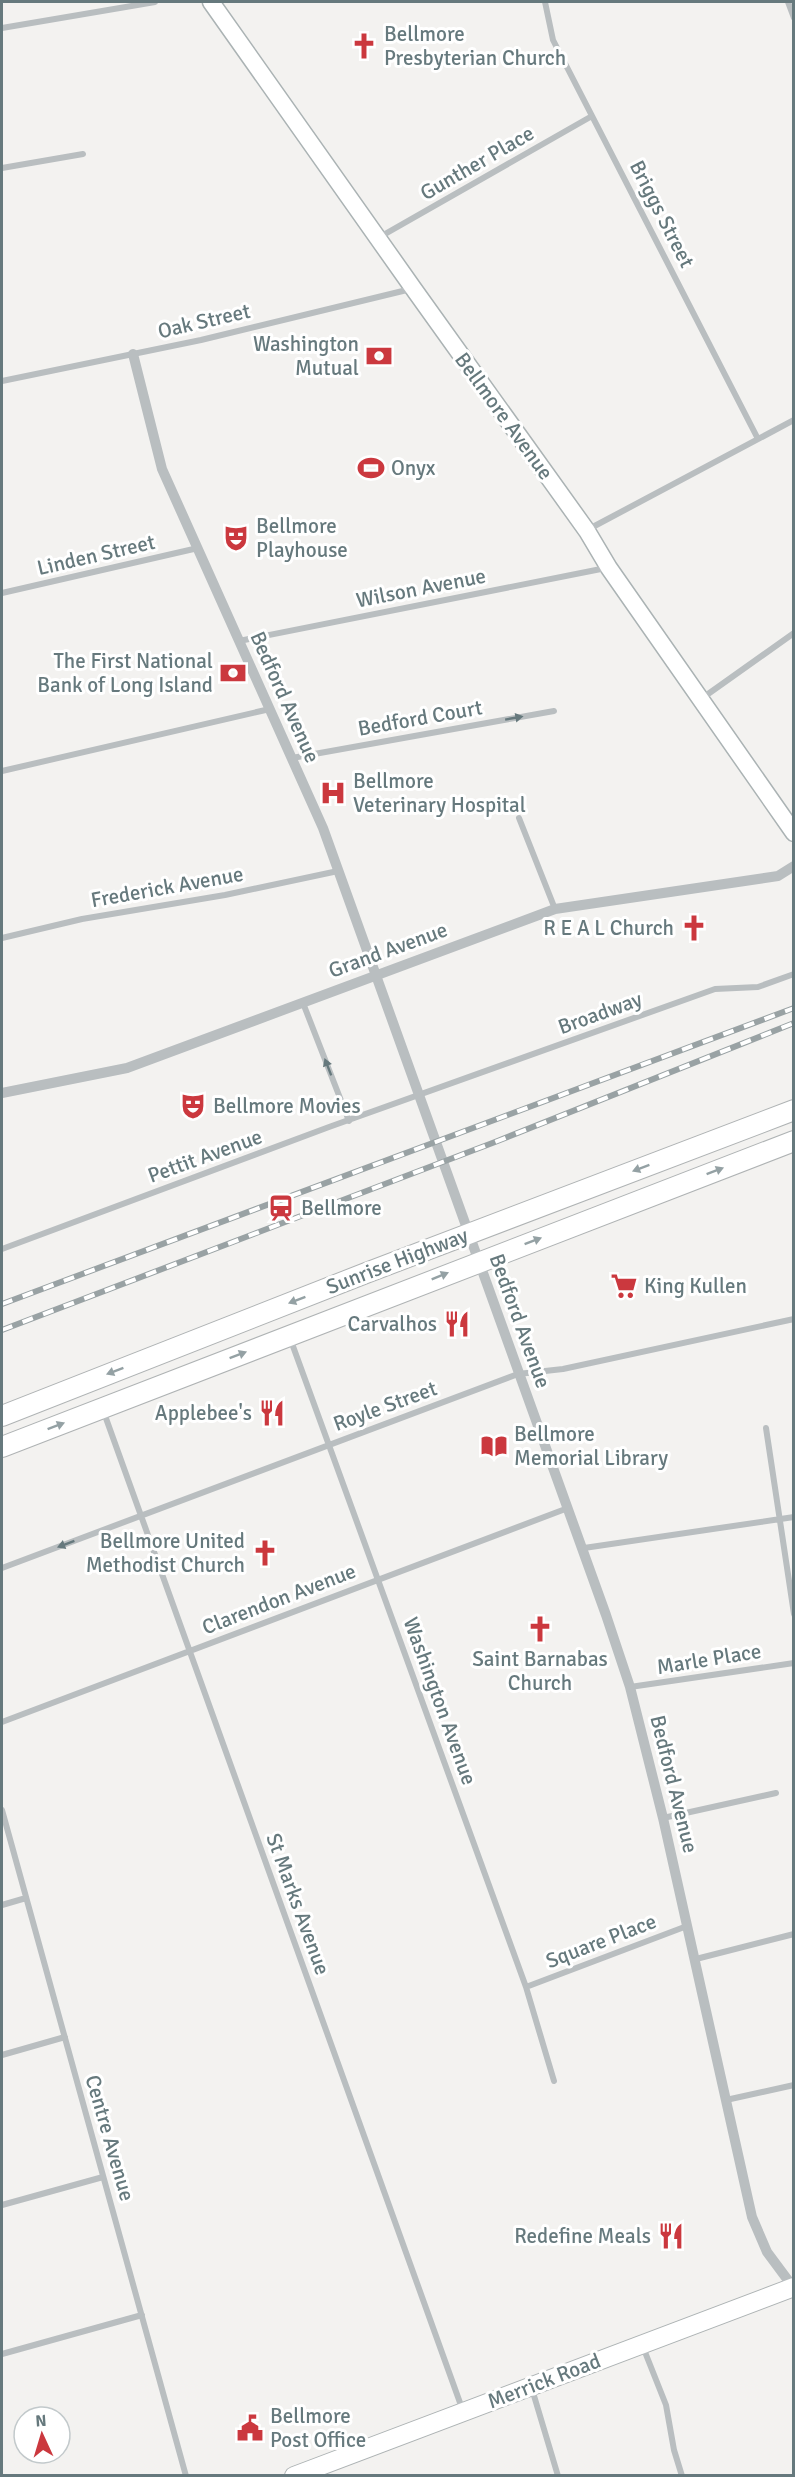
<svg xmlns="http://www.w3.org/2000/svg" width="795" height="2477" font-family="Signika,sans-serif">
  <style>
    .lines { fill: none; stroke-linecap: round; stroke-linejoin: round }
    .secondary-casing { stroke: #abb3b4; stroke-width: 19 }
    .primary-casing { stroke: #adb3b4; stroke-width: 20 }
    .trunk-casing { stroke: #afb3b4; stroke-width: 22 }
    .minor { stroke: #b9bec0; stroke-width: 6 }
    .tertiary { stroke: #b9bec0; stroke-width: 10 }
    .secondary { stroke: #fff; stroke-width: 16 }
    .primary { stroke: #fff; stroke-width: 18 }
    .trunk { stroke: #fff; stroke-width: 20 }
    .rail-casing { stroke: #99a2a4; stroke-width: 6 }
    .rail { stroke: #fff; stroke-width: 4; stroke-dasharray: 11; stroke-linecap: butt }
    .oneway { fill: #66797d }
    .oneway2 { fill: #94a1a4 }
    .labels { text-anchor: middle; stroke-width: 6; stroke-linejoin: round; paint-order: stroke }
    .poi-label { font-size: 21px; fill: #66797d; stroke: #fff; text-anchor: start }
    .street-label { font-size: 21px; fill: #66797d; stroke: #fff }
  </style>
  <rect width="100%" height="100%" fill="#f3f2f0"/>
  <g class="lines">
    <g class="secondary-casing">
      <path id="secondary" d="M 211,2 L 413,288 L 587,531 L 609,568 L 794,833"/>
    </g>
    <g class="primary-casing">
      <path id="primary" d="M 294,2476 L 794,2287"/>
    </g>
    <g class="trunk-casing">
      <path id="trunk" d="M 2,1416 L 366,1273 L 794,1110
        M 2,1447 L 794,1141"/>
    </g>
    <path class="minor" d="M 545,2 L 553,40 L 758,439
      M 788,2 L 794,18
      M 2,28 L 155,2
      M 2,168 L 83,154
      M 378,238 L 592,116
      M 2,381 L 201,340 L 411,289
      M 587,530 L 794,420
      M 2,593 L 198,548
      M 239,641 L 606,568
      M 701,699 L 794,633
      M 292,758 L 554,711
      M 2,771 L 270,709
      M 519,818 L 555,909
      M 2,938 L 82,919 L 225,895 L 338,871
      M 303,1003 L 349,1121
      M 2,1249 L 329,1127 L 715,989 L 758,987 L 794,974
      M 290,1338 L 526,1987 L 554,2081
      M 103,1410 L 463,2411
      M 766,1428 L 794,1614
      M 584,1548 L 794,1517
      M 2,1568 L 518,1374 L 563,1369 L 794,1319
      M 630,1687 L 794,1663
      M 2,1722 L 568,1508
      M 2,1810 L 186,2476
      M 663,1818 L 776,1793
      M 2,1905 L 26,1898
      M 696,1959 L 794,1934
      M 526,1987 L 687,1926
      M 2,2055 L 65,2037
      M 726,2100 L 794,2085
      M 2,2205 L 103,2177
      M 643,2347 L 666,2405 L 674,2450 L 682,2476
      M 2,2354 L 142,2315
      M 532,2389 L 558,2476"/>
    <path class="tertiary" d="M 133,354 L 162,469 L 323,828 L 606,1615 L 630,1687 L 663,1818 L 752,2217 L 767,2252 L 793,2287
      M 2,1093 L 127,1068 L 555,909 L 778,876 L 794,866"/>
    <use href="#secondary" class="secondary"/>
    <use href="#primary" class="primary"/>
    <use href="#trunk" class="trunk"/>
    <g class="rail-casing">
      <path id="rail" d="M 2,1304 L 794,1008
        M 2,1330 L 495,1142 L 794,1023"/>
    </g>
    <use href="#rail" class="rail"/>
  </g>
  <defs><path id="oneway-solid" d="M-6-.8H1V-3.2L6.5 0L1 3.2V.8H-6Z" transform="scale(1.5)"/></defs>
  <g class="oneway">
    <use href="#oneway-solid" transform="translate(514 718) rotate(-10)"/>
    <use href="#oneway-solid" transform="translate(328 1067) rotate(-111)"/>
    <use href="#oneway-solid" transform="translate(66 1544) rotate(159)"/>
  </g>
  <g class="oneway2">
    <use href="#oneway-solid" transform="translate(641 1168) rotate(159)"/>
    <use href="#oneway-solid" transform="translate(715 1171) rotate(-21)"/>
    <use href="#oneway-solid" transform="translate(533 1241) rotate(-21)"/>
    <use href="#oneway-solid" transform="translate(440 1276) rotate(-22)"/>
    <use href="#oneway-solid" transform="translate(297 1300) rotate(159)"/>
    <use href="#oneway-solid" transform="translate(238 1355) rotate(-21)"/>
    <use href="#oneway-solid" transform="translate(115 1371) rotate(159)"/>
    <use href="#oneway-solid" transform="translate(56 1426) rotate(-21)"/>
  </g>
  <defs>
    <g id="church-bare" transform="scale(2.07)"><path d="M-1.2-6h2.4v3.5h3.3v2.4h-3.3V6h-2.4V-.1h-3.3v-2.4h3.3Z" fill="#cb383e" stroke="#fff" stroke-width="2.5" paint-order="stroke"/></g>
    <g id="bank-bare" transform="scale(2.07)"><path d="M-6-4H6V4H-6ZM0-2.3a2.3 2.3 0 1 0 0 4.6a2.3 2.3 0 1 0 0-4.6Z" fill="#cb383e" stroke="#fff" stroke-width="2.5" paint-order="stroke"/></g>
    <g id="stadium-bare" transform="scale(2.07)"><path d="M0-5a6.5 5 0 1 0 0 10a6.5 5 0 1 0 0-10ZM-3.5-1.8h7v3.6h-7Z" fill="#cb383e" stroke="#fff" stroke-width="2.5" paint-order="stroke"/></g>
    <g id="theatre-bare" transform="scale(2.07)"><path d="M-5-5.5Q0-4 5-5.5V0Q5 5 0 6Q-5 5-5 0ZM-3.3-2.5H-1v1.5H-3.3ZM1-2.5H3.3v1.5H1ZM-2.8 1Q0 5.5 2.8 1Z" fill="#cb383e" stroke="#fff" stroke-width="2.5" paint-order="stroke"/></g>
    <g id="hospital-bare" transform="scale(2.07)"><path d="M-5-5h3v3.5h4V-5h3V5h-3V1.5h-4V5h-3Z" fill="#cb383e" stroke="#fff" stroke-width="2.5" paint-order="stroke"/></g>
    <g id="station-bare" transform="scale(2.07)"><path d="M-3-6H3Q5-6 5-4V2Q5 4 3 4L4.5 6H3L1.5 4h-3L-3 6H-4.5L-3 4Q-5 4-5 2V-4Q-5-6-3-6ZM-3.5-4v3h7v-3ZM-3.5 1v1.5H-2V1ZM2 1v1.5H3.5V1Z" fill="#cb383e" stroke="#fff" stroke-width="2.5" paint-order="stroke"/></g>
    <g id="supermarket-bare" transform="scale(2.07)"><path d="M-6-5.5h2.5l.6 2H6L4.5 2H-2.5L-4.4-4H-6ZM-1.5 3.2a1.3 1.3 0 1 0 .1 0ZM3 3.2a1.3 1.3 0 1 0 .1 0Z" fill="#cb383e" stroke="#fff" stroke-width="2.5" paint-order="stroke"/></g>
    <g id="restaurant-bare" transform="scale(2.07)"><path d="M-5-6h1v4h1v-4h1v4h1v-4h1v5L-1.5 .5V6h-2V.5L-5-1ZM5-6V6H3V1.5H1.5Q1.5-4 5-6Z" fill="#cb383e" stroke="#fff" stroke-width="2.5" paint-order="stroke"/></g>
    <g id="library-bare" transform="scale(2.07)"><path d="M-6-4Q-3-5.5-.7-3.5V5Q-3 3-6 4ZM6-4Q3-5.5 .7-3.5V5Q3 3 6 4Z" fill="#cb383e" stroke="#fff" stroke-width="2.5" paint-order="stroke"/></g>
    <g id="civic-bare" transform="scale(2.07)"><path d="M-.6-6.5H3V-4.5H.6V-3L4-1V1h2V6H-6V1h2V-1L-.6-3ZM-1.2 2.5V6h2.4V2.5Z" fill="#cb383e" stroke="#fff" stroke-width="2.5" paint-order="stroke"/></g>
  </defs>
  <g fill-rule="evenodd">
    <use href="#church-bare" x="364" y="46"/>
    <use href="#bank-bare" x="379" y="356"/>
    <use href="#stadium-bare" x="371" y="468"/>
    <use href="#theatre-bare" x="236" y="538"/>
    <use href="#bank-bare" x="233" y="673"/>
    <use href="#hospital-bare" x="333" y="793"/>
    <use href="#church-bare" x="694" y="928"/>
    <use href="#theatre-bare" x="193" y="1106"/>
    <use href="#station-bare" x="281" y="1208"/>
    <use href="#supermarket-bare" x="624" y="1286"/>
    <use href="#restaurant-bare" x="457" y="1324"/>
    <use href="#restaurant-bare" x="272" y="1413"/>
    <use href="#library-bare" x="494" y="1446"/>
    <use href="#church-bare" x="265" y="1553"/>
    <use href="#church-bare" x="540" y="1629"/>
    <use href="#restaurant-bare" x="671" y="2236"/>
    <use href="#civic-bare" x="250" y="2428"/>
  </g>
  <g class="labels">
    <g class="poi-label">
      <text x="384" y="41">Bellmore<tspan x="384" dy="24">Presbyterian Church</tspan></text>
      <text x="359" y="351" text-anchor="end">Washington<tspan x="359" dy="24">Mutual</tspan></text>
      <text x="391" y="475">Onyx</text>
      <text x="256" y="533">Bellmore<tspan x="256" dy="24">Playhouse</tspan></text>
      <text x="213" y="668" text-anchor="end">The First National<tspan x="213" dy="24">Bank of Long Island</tspan></text>
      <text x="353" y="788">Bellmore<tspan x="353" dy="24">Veterinary Hospital</tspan></text>
      <text x="674" y="935" text-anchor="end">R E A L Church</text>
      <text x="213" y="1113">Bellmore Movies</text>
      <text x="301" y="1215">Bellmore</text>
      <text x="644" y="1293">King Kullen</text>
      <text x="437" y="1331" text-anchor="end">Carvalhos</text>
      <text x="252" y="1420" text-anchor="end">Applebee's</text>
      <text x="514" y="1441">Bellmore<tspan x="514" dy="24">Memorial Library</tspan></text>
      <text x="245" y="1548" text-anchor="end">Bellmore United<tspan x="245" dy="24">Methodist Church</tspan></text>
      <text x="540" y="1666" text-anchor="middle">Saint Barnabas<tspan x="540" dy="24">Church</tspan></text>
      <text x="651" y="2243" text-anchor="end">Redefine Meals</text>
      <text x="270" y="2423">Bellmore<tspan x="270" dy="24">Post Office</tspan></text>
    </g>
    <g class="street-label">
      <text transform="translate(477 163) rotate(-30)" y="7">Gunther Place</text>
      <text transform="translate(662 214) rotate(63)" y="7">Briggs Street</text>
      <text transform="translate(204 321) rotate(-13)" y="7">Oak Street</text>
      <text transform="translate(504 416) rotate(54)" y="7">Bellmore Avenue</text>
      <text transform="translate(96 555) rotate(-13)" y="7">Linden Street</text>
      <text transform="translate(421 588) rotate(-11)" y="7">Wilson Avenue</text>
      <text transform="translate(285 697) rotate(66)" y="7">Bedford Avenue</text>
      <text transform="translate(420 718) rotate(-10)" y="7">Bedford Court</text>
      <text transform="translate(167 887) rotate(-10)" y="7">Frederick Avenue</text>
      <text transform="translate(388 950) rotate(-20)" y="7">Grand Avenue</text>
      <text transform="translate(600 1013) rotate(-20)" y="7">Broadway</text>
      <text transform="translate(205 1156) rotate(-20)" y="7">Pettit Avenue</text>
      <text transform="translate(397 1261) rotate(-21)" y="7">Sunrise Highway</text>
      <text transform="translate(520 1321) rotate(70)" y="7">Bedford Avenue</text>
      <text transform="translate(385 1406) rotate(-20)" y="7">Royle Street</text>
      <text transform="translate(279 1599) rotate(-21)" y="7">Clarendon Avenue</text>
      <text transform="translate(709 1659) rotate(-9)" y="7">Marle Place</text>
      <text transform="translate(440 1701) rotate(70)" y="7">Washington Avenue</text>
      <text transform="translate(674 1784) rotate(76)" y="7">Bedford Avenue</text>
      <text transform="translate(298 1904) rotate(70)" y="7">St Marks Avenue</text>
      <text transform="translate(601 1941) rotate(-21)" y="7">Square Place</text>
      <text transform="translate(110 2138) rotate(74)" y="7">Centre Avenue</text>
      <text transform="translate(544 2381) rotate(-21)" y="7">Merrick Road</text>
    </g>
  </g>
  <rect width="795" height="2477" fill="none" stroke="#66797d" stroke-width="6"/>
  <g transform="translate(42 2435) rotate(356)"><circle r="28" fill="#ffffff" stroke="#c2c9cb" stroke-width="1.5"/>
  <path d="M0-4.5L10 22L0 15L-10 22Z" fill="#cb383e"/>
  <text y="-9" font-size="16" font-weight="bold" text-anchor="middle" fill="#66797d">N</text>
  </g>
</svg>
